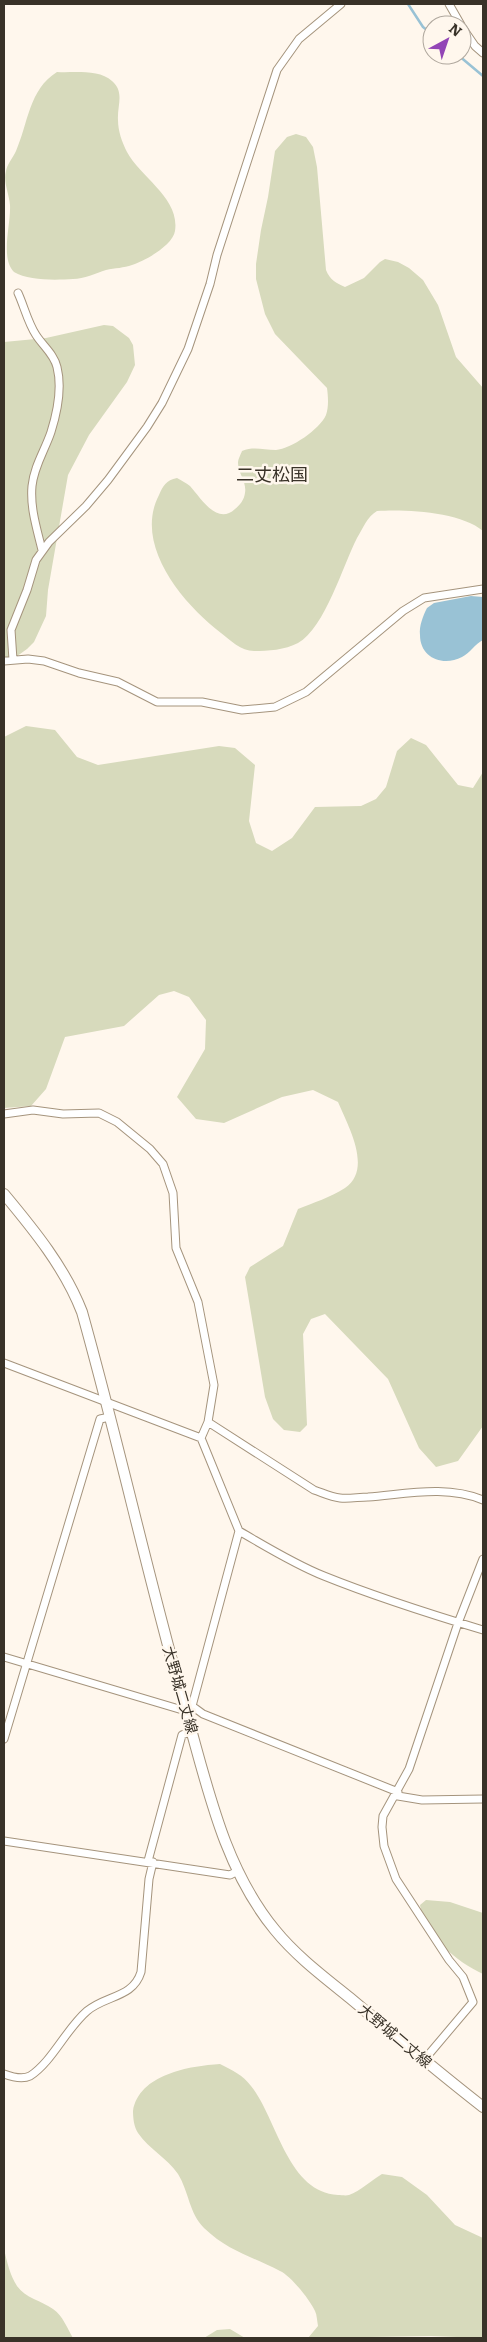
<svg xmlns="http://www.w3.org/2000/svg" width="487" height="2342" font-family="Literata,'Noto Sans JP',serif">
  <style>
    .green { fill: #d7dabc }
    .water { fill: #99c2d5 }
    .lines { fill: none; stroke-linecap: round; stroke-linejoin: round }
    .stream { stroke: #99c2d5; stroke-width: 2.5 }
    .street-casing { stroke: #a5947d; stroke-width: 9 }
    .primary-casing { stroke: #a5947d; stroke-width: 12 }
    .street { stroke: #fff; stroke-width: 7 }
    .primary { stroke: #fff; stroke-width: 10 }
    .labels { text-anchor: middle; stroke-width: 5; stroke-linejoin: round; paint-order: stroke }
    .street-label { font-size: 15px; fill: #393228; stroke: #fff7ed }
    .quarter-label { font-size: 18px; fill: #393228; stroke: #fff7ed }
  </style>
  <rect width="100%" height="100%" fill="#fff7ed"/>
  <path class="green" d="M 57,72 C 74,73 99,69 112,81 C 125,92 117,106 118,120 C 118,131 122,142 127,152 C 141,178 180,198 175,231 C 173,245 145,261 132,265 C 124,268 115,268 106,270 C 96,273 84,279 73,279 C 57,280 28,281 14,272 C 0,258 11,225 10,205 C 9,193 3,182 6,171 C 7,164 13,158 16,151 C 28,124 29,89 57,72 Z
    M 296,134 L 306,137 L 313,147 L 317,167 L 326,270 C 330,280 336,283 345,287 L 364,278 L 380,262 L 385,259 L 398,262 L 409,268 L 423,280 L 438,305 L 456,357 L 483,388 L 483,531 C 461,512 406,509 377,511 C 367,517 363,528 357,538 C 343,565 325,628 298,643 C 285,650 268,651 254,651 C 241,651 230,640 221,633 C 183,604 133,545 159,495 C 163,486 166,480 177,478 C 181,480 186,483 190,486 C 201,498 217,526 235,509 C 240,505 244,500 245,493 C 247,482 238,473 238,463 C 238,459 241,454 242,451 C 254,446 263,450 276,450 C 291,449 320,429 326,415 C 329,406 328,396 327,388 L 275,334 L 265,314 L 256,279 L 256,264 L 261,230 L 268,197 L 275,151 L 287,137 Z
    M 104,325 L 113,326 L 129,338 L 133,345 L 135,365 L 127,382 L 89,435 L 68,475 L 48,590 L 46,616 L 34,642 L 27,649 L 13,659 L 4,659 L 4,342 L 46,338 Z
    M 26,726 L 55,730 L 77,757 L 98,765 L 219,746 L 235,748 L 255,765 L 249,821 L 256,843 L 272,851 L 292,838 L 315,807 L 361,806 L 376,799 L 386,787 L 397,751 L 411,738 L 426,745 L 458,785 L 473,788 L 483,772 L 483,1426 L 458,1461 L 436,1467 L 419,1448 L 388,1379 L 325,1314 L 311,1319 L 303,1334 L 307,1425 L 300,1432 L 284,1430 L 273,1419 L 265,1397 L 245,1277 L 250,1267 L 283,1246 L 298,1209 C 313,1203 331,1197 345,1188 C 373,1169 348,1126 338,1102 L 313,1090 L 282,1097 L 224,1123 L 196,1119 L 177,1097 L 205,1049 L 206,1020 L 189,997 L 174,991 L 159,995 L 124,1026 L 65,1037 L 46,1089 L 31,1106 L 4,1108 L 4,737 Z
    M 426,1900 L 450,1902 L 483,1913 L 483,1974 C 457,1962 424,1935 420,1905 Z
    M 220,2064 C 232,2070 243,2075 251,2086 C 277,2118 287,2192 338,2195 C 341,2195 346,2196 349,2195 C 360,2191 372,2180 382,2174 L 402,2177 L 427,2195 L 455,2225 L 483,2238 L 483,2338 L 431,2336 L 308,2338 L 318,2326 C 317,2321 317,2315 315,2311 C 310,2300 291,2276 280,2271 C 252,2256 229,2252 204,2228 C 189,2213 189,2192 178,2174 C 167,2158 149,2149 138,2133 C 134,2127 133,2118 133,2111 C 139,2074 190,2066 220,2064 Z
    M 4,2249 C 7,2262 10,2275 17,2286 C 25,2298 42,2301 53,2309 C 63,2316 67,2328 73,2338 L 4,2338 Z
    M 230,2329 L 245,2338 L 204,2338 L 217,2330 Z"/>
  <path class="water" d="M 471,596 L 483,597 L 483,640 C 475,644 470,653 462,657 C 443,667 420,658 420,635 C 419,626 423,616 427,608 L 434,603 Z"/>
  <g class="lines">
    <path class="stream" d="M 408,4 L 423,27 L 432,34
      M 458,55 L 483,76"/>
    <g class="street-casing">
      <path id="street" d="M 449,4 L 461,25
        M 462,27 L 475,46 L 483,53
        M 18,293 C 24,306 28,323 36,335 C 43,346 54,354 57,367 C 62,387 57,413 51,432 C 45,450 34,466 32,486 C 30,508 37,529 42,550
        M 13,660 L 11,630 L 27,590 L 36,560 L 49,542 L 86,506 L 108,480 L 147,427 L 162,403 L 188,349 L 210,284 L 217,255 L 277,70 L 299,39 L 341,4
        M 4,661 L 28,659 L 44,661 L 79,673 L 118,682 L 157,702 L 202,702 L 242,710 L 275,707 L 306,692 L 403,611 L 424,598 L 483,589
        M 4,1114 L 33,1110 L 63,1114 L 99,1113 L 117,1122 L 150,1149 L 163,1164 L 173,1193 L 176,1248 L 198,1302 L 214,1385 L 208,1422 L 201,1438
        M 4,1363 L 201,1438 L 239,1531 L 192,1706 L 179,1709 L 4,1657
        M 208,1422 L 314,1490 C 323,1493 331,1497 340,1498 C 349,1499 359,1497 368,1497 C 407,1494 446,1485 483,1500
        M 239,1531 C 267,1547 294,1564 324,1576 C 376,1597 430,1614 483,1630
        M 192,1706 L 203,1714 L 398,1792 L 398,1796 L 422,1800 L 483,1799
        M 4,1739 L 100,1419 L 110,1417
        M 4,1841 L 230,1875 L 238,1871
        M 148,1861 L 182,1735 L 192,1731
        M 424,2060 L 473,2002 L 463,1977 L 449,1960 L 396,1879 L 384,1846 L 382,1827 L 383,1816 L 409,1769 L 458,1623 L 483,1559
        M 4,2074 C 12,2077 22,2080 30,2076 C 52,2062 66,2029 87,2011 C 106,1995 133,1998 141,1972 L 149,1879 L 153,1862"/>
    </g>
    <g class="primary-casing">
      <path id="primary" d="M 4,1194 C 34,1230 65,1268 82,1312 C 119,1444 148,1577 185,1708 C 207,1784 223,1867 275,1930 C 296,1956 324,1977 350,1998 C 394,2035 438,2072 483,2107"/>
    </g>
    <use href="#street" class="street"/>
    <use href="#primary" class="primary"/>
  </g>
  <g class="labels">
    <g class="street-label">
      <text transform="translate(180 1690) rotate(74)" y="5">大野城二丈線</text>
      <text transform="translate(395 2036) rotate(40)" y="5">大野城二丈線</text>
    </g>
    <g class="quarter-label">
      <text x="272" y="481">二丈松国</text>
    </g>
  </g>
  <rect width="487" height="2342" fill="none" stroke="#393228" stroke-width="10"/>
  <g transform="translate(447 40) rotate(40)"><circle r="24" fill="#fff7ed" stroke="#b0a89e"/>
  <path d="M0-4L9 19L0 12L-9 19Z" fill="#9345b6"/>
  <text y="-8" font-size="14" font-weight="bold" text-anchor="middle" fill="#393228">N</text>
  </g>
</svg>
